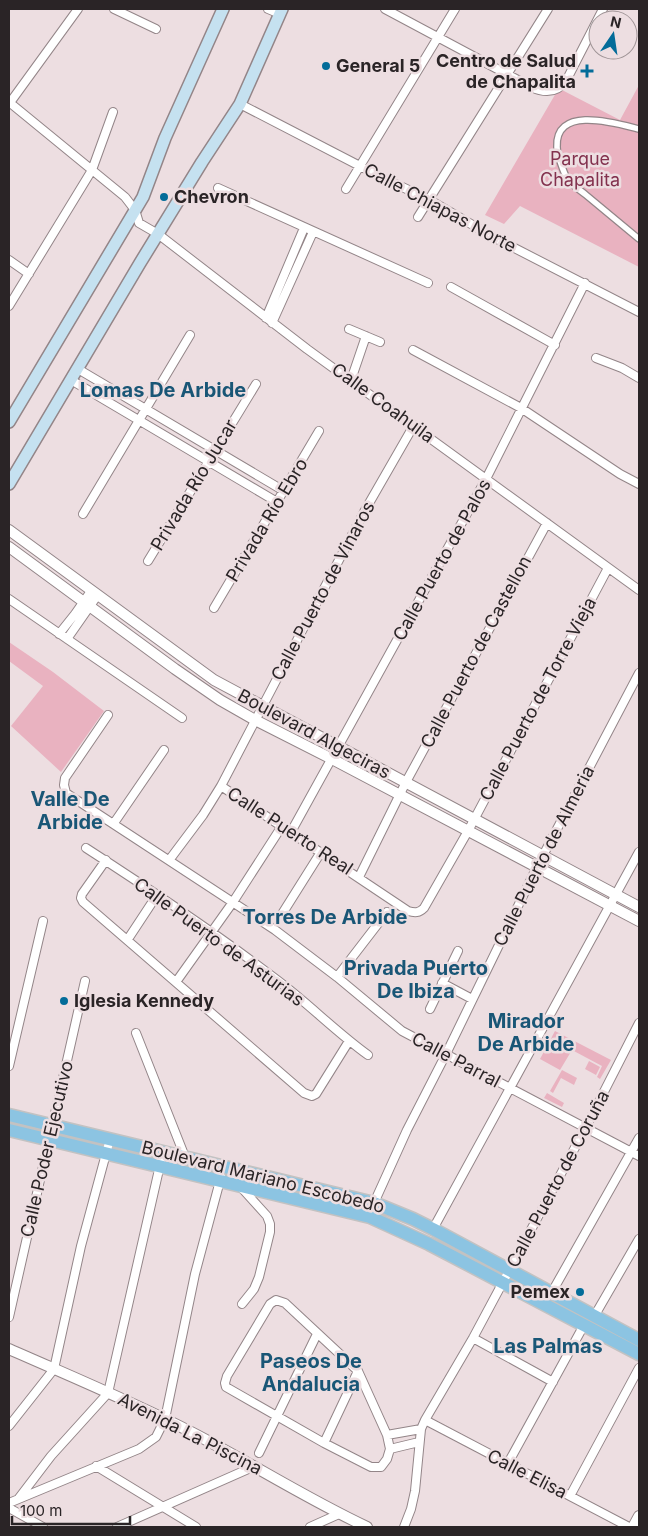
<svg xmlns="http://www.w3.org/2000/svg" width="648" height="1536" font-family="Inter,sans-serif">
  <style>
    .green { fill: #e9b2c0 }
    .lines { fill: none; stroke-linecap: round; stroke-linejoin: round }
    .pedestrian-casing { stroke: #938588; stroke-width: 8 }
    .minor-casing { stroke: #938588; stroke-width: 10 }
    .tertiary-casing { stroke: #938588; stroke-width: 12 }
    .secondary-casing { stroke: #938588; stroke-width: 14 }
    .primary-casing { stroke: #c3c2c2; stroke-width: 15 }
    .pedestrian { stroke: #fff; stroke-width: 5.5 }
    .minor { stroke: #fff; stroke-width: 8 }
    .tertiary { stroke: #fff; stroke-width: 10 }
    .secondary { stroke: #c5e1f0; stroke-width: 11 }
    .primary { stroke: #8cc4e2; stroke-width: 12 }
    .poi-dot { fill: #036c99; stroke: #eddee1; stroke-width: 2 }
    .labels { text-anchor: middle; stroke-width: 5; stroke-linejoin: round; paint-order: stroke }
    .poi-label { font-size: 18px; font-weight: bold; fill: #2a2426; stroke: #eddee1; text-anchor: start }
    .park-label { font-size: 18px; fill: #83314e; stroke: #eddee1 }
    .street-label { font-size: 18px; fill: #2a2426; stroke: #eddee1 }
    .quarter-label { font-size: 20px; font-weight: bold; fill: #195676; stroke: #eddee1 }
  </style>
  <rect width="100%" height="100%" fill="#eddee1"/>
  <path class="green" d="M 639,85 L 639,267 L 520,206 L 504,224 L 485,215 L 556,93 L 562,90 L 620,120 Z
    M 9,642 L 53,672 L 104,711 L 61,772 L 11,726 L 43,686 L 9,661 Z
    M 555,1031 L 611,1060 L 600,1079 L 597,1077 L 602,1066 L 572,1050 L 560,1070 L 540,1059 Z
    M 589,1061 L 600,1067 L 596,1075 L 585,1069 Z
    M 562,1070 L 577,1078 L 574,1085 L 561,1078 L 553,1093 L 550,1091 Z
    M 547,1093 L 564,1103 L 562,1107 L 544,1098 Z"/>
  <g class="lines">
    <g class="pedestrian-casing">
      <path id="pedestrian" d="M 639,129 C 615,123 555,105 557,147 C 557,154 564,174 568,180 C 572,185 580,190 586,195 C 604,210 621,224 639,239"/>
    </g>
    <g class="minor-casing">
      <path id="minor" d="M 114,9 L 156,29
        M 268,9 L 280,14
        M 385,9 L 531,87 C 544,93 556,94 566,81 L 603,9
        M 9,102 L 125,197 L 135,210 L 139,223 L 158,234 L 307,349 L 639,590
        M 9,104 L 78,9
        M 240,104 L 385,179 L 428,199 L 495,238 L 639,312
        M 218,188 L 428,283
        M 346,189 L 455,9
        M 418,217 L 548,9
        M 9,260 L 29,274
        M 451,287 L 555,345
        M 9,306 L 92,170 L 113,112
        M 266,318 L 304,228
        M 272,323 L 313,232
        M 349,329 L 380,342
        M 413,350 L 521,408 L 620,474 L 639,484
        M 596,358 L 622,368 L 639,378
        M 78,369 L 284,491
        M 71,380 L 277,502
        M 351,380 L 366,336
        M 83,514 L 190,335
        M 148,561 L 256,384
        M 9,599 L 182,718
        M 214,608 L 319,431
        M 59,634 L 75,614 L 91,591
        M 67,639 L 97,596
        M 108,715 L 65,778 L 64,785 L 66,793 L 275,930 L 337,977 L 402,1031 L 639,1156
        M 221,786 L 408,911 C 415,913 419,913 424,908 L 468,831 L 608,568
        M 114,823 L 164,750
        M 291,832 L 486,479 L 585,283
        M 86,848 C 151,890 216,933 277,980 C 309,1004 336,1032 368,1055
        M 170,859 L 203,815 L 221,786 L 364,512 L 414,425
        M 106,860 L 82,894 L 81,898 L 83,902 L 304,1093 L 312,1096 L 316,1094 L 349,1041
        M 359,877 L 406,782 L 547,523
        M 282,914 L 321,852
        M 128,939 L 157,895
        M 337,977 L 387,912
        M 176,982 L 233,902 L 282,826
        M 442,983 L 472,999
        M 430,1009 L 458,951
        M 136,1033 L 185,1157
        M 9,1066 L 43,921
        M 229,1168 L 239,1185 L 267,1216 L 270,1224 L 270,1232 L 259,1277 L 254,1289 L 242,1304
        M 374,1203 L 407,1130 L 446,1054 L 537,867 L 639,673
        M 433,1229 L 639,852
        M 552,1292 L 639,1138
        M 276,1300 L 285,1303 L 358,1371 L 387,1435 L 390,1449 L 387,1459 L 381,1467 L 371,1467 L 324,1443 L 226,1387 L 225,1383 L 227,1376 L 270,1304 Z
        M 595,1315 L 639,1239
        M 9,1317 L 85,981
        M 473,1338 L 553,1382
        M 425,1420 L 629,1527
        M 9,1426 L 54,1369 L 81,1246 L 110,1139
        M 387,1435 L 421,1429
        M 324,1443 L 358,1371
        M 390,1449 L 419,1442
        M 259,1453 L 317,1334
        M 507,1465 L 584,1325
        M 96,1466 L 196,1527
        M 570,1496 L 639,1368
        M 19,1498 L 51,1456 L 108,1393 L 163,1152
        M 9,1503 L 139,1449 L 156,1437 L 165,1419 L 195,1274 L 221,1177
        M 9,1508 L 43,1527
        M 117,1527 L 255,1466
        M 310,1527 L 339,1514
        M 404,1527 L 411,1509 L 415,1491 L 421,1429 L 425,1420 L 473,1338 L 586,1127 L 639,1023"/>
    </g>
    <g class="tertiary-casing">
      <path id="tertiary" d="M 9,530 L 214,680 L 639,907
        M 9,547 L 175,669 L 220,700 L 255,720 L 332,759 L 639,921
        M 9,1349 C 70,1376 133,1402 193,1433 C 251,1463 307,1499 367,1527
        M 633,1527 L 639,1516"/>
    </g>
    <g class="secondary-casing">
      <path id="secondary" d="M 9,422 L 143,197 L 165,138 L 223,9
        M 9,484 L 140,263 L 202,162 L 240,104 L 282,9"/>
    </g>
    <g class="primary-casing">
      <path id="primary" d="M 9,1115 L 374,1203 L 413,1219 L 433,1229 L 639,1340
        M 9,1130 L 370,1217 L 429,1244 L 639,1354"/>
    </g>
    <use href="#pedestrian" class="pedestrian"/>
    <use href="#minor" class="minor"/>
    <use href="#tertiary" class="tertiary"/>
    <use href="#secondary" class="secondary"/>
    <use href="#primary" class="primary"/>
  </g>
  <g class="poi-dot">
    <circle cx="326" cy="66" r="5"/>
    <path d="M584.5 63.5h5v5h5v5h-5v5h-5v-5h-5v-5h5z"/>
    <circle cx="164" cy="197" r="5"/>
    <circle cx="64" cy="1001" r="5"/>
    <circle cx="580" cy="1292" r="5"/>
  </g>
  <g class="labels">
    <g class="poi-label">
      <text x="576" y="67" text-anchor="end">Centro de Salud<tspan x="576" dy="21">de Chapalita</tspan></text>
      <text x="336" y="72">General 5</text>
      <text x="174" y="203">Chevron</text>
      <text x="74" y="1007">Iglesia Kennedy</text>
      <text x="570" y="1298" text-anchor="end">Pemex</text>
    </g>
    <g class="park-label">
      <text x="580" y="165">Parque<tspan x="580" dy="21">Chapalita</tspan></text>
    </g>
    <g class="street-label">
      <text transform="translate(440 208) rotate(28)" y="6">Calle Chiapas Norte</text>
      <text transform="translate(383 403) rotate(36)" y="6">Calle Coahuila</text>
      <text transform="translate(194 485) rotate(-59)" y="6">Privada Río Jucar</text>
      <text transform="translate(267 520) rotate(-59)" y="6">Privada Río Ebro</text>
      <text transform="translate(442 560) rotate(-61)" y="6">Calle Puerto de Palos</text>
      <text transform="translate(323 591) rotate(-62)" y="6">Calle Puerto de Vinaros</text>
      <text transform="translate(476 652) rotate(-62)" y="6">Calle Puerto de Castellon</text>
      <text transform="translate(538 699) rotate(-62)" y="6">Calle Puerto de Torre Vieja</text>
      <text transform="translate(314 734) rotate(28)" y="6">Boulevard Algeciras</text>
      <text transform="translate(290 831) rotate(33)" y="6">Calle Puerto Real</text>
      <text transform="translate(544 856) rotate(-63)" y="6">Calle Puerto de Almeria</text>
      <text transform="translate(219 942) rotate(36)" y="6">Calle Puerto de Asturias</text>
      <text transform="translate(456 1060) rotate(28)" y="6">Calle Parral</text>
      <text transform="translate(47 1149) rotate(-77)" y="6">Calle Poder Ejecutivo</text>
      <text transform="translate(263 1177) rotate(14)" y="6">Boulevard Mariano Escobedo</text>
      <text transform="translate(558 1179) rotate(-62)" y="6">Calle Puerto de Coruña</text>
      <text transform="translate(190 1434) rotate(27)" y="6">Avenida La Piscina</text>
      <text transform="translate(527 1474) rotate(27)" y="6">Calle Elisa</text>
    </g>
    <g class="quarter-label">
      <text x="163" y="397">Lomas De Arbide</text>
      <text x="70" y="806">Valle De<tspan x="70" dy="23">Arbide</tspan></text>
      <text x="325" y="924">Torres De Arbide</text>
      <text x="416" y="975">Privada Puerto<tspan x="416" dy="23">De Ibiza</tspan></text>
      <text x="526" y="1028">Mirador<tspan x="526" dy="23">De Arbide</tspan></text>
      <text x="548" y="1353">Las Palmas</text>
      <text x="311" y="1368">Paseos De<tspan x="311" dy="23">Andalucia</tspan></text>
    </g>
  </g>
  <rect width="648" height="1536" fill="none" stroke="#2a2426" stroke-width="20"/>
  <g transform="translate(613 35) rotate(13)"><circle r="24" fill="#eddee1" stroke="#9f9496"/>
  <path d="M0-4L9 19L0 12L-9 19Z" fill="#036c99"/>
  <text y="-8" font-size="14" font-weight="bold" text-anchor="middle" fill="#2a2426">N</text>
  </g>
  <path d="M12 1516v8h118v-8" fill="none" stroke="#2a2426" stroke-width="2.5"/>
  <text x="20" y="1516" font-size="15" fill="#2a2426" stroke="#eddee1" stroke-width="4" paint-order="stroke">100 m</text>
</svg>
